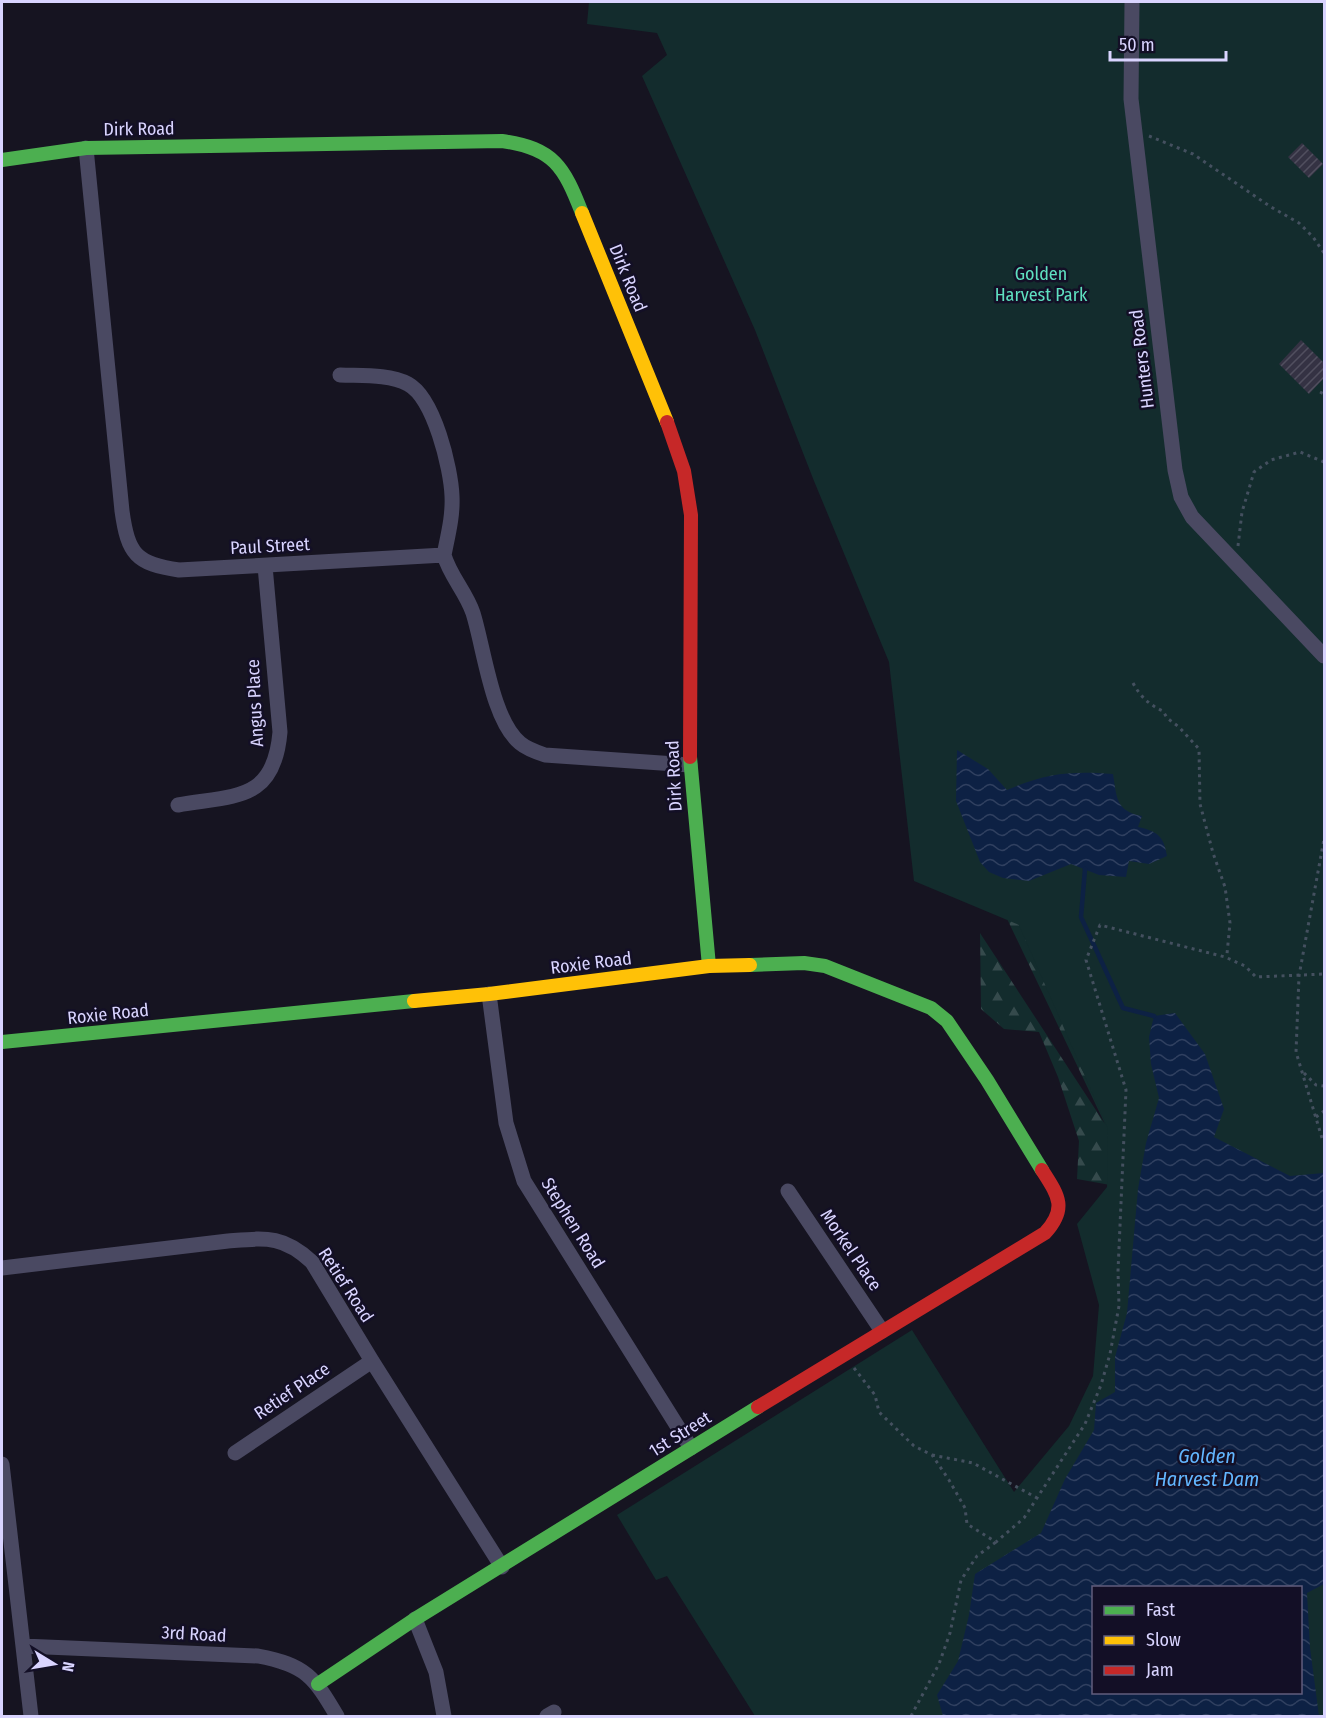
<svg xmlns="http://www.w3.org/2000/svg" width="1326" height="1718" font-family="'Fira Sans Condensed',sans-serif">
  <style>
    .forest { fill: url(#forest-firs) }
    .green { fill: #132c2d; fill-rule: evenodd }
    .water { fill: url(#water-waves); fill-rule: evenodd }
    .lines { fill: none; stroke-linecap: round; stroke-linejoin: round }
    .stream { stroke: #0d2144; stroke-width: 4.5 }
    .building { fill: url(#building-hatch) }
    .path { stroke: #44505f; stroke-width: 3; stroke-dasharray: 3 4.5; stroke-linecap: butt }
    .street { stroke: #4a4962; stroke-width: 15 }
    .fast { stroke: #4caf50; stroke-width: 14 }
    .slow { stroke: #ffc107; stroke-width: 14 }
    .jam { stroke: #c62828; stroke-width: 14 }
    .labels { text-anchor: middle; stroke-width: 5; stroke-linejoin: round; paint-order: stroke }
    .street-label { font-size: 18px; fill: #d9d4ff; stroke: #130f26 }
    .park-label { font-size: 18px; fill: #5fe0c0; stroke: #130f26 }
    .water-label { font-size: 20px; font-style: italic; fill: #62b6ff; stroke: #130f26 }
  </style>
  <defs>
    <pattern id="forest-firs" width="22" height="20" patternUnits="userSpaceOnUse" patternTransform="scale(1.5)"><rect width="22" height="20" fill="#132c2d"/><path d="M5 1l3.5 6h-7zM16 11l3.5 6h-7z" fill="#354a4c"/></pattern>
    <pattern id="water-waves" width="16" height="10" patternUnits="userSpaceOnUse" patternTransform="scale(1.5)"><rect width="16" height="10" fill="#0d2144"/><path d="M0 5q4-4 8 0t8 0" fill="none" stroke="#304060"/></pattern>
    <pattern id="building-hatch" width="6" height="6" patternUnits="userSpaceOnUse" patternTransform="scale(1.5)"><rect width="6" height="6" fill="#343243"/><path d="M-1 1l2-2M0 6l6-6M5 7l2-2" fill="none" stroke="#514f5f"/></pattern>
  </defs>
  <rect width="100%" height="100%" fill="#161421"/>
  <path class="forest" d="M 980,862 L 1003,878 L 1138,1190 L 1077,1179 L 1079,1141 L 1058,1077 L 1039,1032 L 1004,1029 L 981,1009 L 980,933 L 1105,1124 Z"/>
  <path class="green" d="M 589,2 L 1324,2 L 1324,1716 L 755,1716 L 667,1576 L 656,1580 L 617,1515 L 912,1330 L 1014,1492 L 1069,1426 L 1093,1376 L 1099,1305 L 1077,1224 L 1107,1187 L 1108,1129 L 1019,925 L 914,881 L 889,662 L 814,481 L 755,330 L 642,76 L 667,55 L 657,33 L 587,24 ZM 1094,1588 L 1300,1588 L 1300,1692 L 1094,1692 Z"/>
  <path class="water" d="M 957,750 L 988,769 L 1007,790 C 1047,773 1070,771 1113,774 C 1117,797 1115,811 1142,816 L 1138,827 C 1157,831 1164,836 1167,856 L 1149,864 L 1129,861 L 1126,877 L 1099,875 L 1071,864 L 1029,881 L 1003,878 L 989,872 L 980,862 L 956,801 Z
    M 1175,1013 L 1205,1054 L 1224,1109 L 1214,1137 L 1290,1176 L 1324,1173 L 1324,1584 L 1307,1593 L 1310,1648 L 1319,1716 L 943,1716 L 937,1695 L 958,1661 L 969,1615 L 975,1574 L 1041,1533 L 1065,1479 L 1094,1430 L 1096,1403 L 1115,1392 L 1115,1357 L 1127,1313 L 1138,1189 L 1146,1143 L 1159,1098 L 1151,1064 L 1149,1037 L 1154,1016 ZM 1094,1588 L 1300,1588 L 1300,1692 L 1094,1692 Z"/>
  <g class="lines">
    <path class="stream" d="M 1085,869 L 1081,917 L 1123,1008 L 1154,1016"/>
  </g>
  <path class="building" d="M 1302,143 L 1323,164 L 1309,178 L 1288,157 Z
    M 1301,340 L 1324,363 L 1324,378 L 1309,394 L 1279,364 Z"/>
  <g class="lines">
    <path class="path" d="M 1149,136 L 1193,154 L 1271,207 L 1299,223 L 1313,237 L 1324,253
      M 1320,392 L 1324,394
      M 1238,546 L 1242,512 L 1254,472 L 1271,460 L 1300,452 L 1324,462
      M 1133,683 C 1140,696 1149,705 1163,711 L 1167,718 L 1179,727 L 1199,749 L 1200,804 L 1213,853 L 1225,887 L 1230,923 L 1227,954 L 1225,957
      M 1304,1073 L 1316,1085 L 1324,1086
      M 1316,1117 L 1324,1111
      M 1322,1138 L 1296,1052 L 1299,976 L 1324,839
      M 854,1368 L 875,1395 L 879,1412 L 914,1446 L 932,1455 L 949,1480 L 965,1508 L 967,1524 L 996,1542 L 1024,1518 L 1085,1424 L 1101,1385 L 1110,1354 L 1119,1306 L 1118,1271 L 1126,1090 L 1086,960 L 1100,925 L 1225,957 L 1245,966 L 1256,977 L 1324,974
      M 932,1455 L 973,1463 L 1037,1498
      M 911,1716 L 939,1664 L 950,1633 L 961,1580 L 977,1556 L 996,1542"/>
    <path class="street" d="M 1132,2 L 1131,99 L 1175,470 L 1181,497 L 1192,517 L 1324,656
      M 86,148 L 122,511 C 128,554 136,564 179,570 L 444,555 C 450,576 466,592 473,613 C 484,648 492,720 520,743 C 527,749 536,752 545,755 L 690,765
      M 340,375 C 361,376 389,374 408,384 C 434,398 451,468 452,496 C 453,516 448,535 444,555
      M 178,805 C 235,795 274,802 280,732 L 265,566
      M 489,994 L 506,1123 L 524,1181 L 691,1448
      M 788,1191 L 882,1331
      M 2,1268 L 228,1241 C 266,1238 283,1235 312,1262 L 372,1361 L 502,1567
      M 235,1453 L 372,1361
      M 2,1464 L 31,1716
      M 415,1619 L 436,1672 L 444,1716
      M 23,1646 L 258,1656 C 306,1665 314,1677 337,1716
      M 547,1716 L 554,1712"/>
    <path class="fast" d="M 2,160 L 86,148 L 502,141 C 554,148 564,167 582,213
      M 690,757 L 709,966
      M 750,965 L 804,963 L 825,966 L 931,1008 L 947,1021 L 987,1080 L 1042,1170
      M 2,1042 L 414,1001
      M 318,1684 L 415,1619 L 758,1407"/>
    <path class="slow" d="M 582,213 L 667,422
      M 414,1001 L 489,994 L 709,966 L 750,965"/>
    <path class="jam" d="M 667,422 L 684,471 L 691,515 L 690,757
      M 758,1407 L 1045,1233 C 1068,1208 1058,1195 1042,1170"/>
  </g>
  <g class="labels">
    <g class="street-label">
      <text transform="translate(139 129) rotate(-1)" y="6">Dirk Road</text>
      <text transform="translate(628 278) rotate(68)" y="6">Dirk Road</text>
      <text transform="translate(1142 359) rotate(-97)" y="6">Hunters Road</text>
      <text transform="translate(270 546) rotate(-3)" y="6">Paul Street</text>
      <text transform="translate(255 703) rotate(-93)" y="6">Angus Place</text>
      <text transform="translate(674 776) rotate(-93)" y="6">Dirk Road</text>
      <text transform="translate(591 963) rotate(-7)" y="6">Roxie Road</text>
      <text transform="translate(108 1014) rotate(-6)" y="6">Roxie Road</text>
      <text transform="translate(573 1223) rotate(58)" y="6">Stephen Road</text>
      <text transform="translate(851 1250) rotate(56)" y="6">Morkel Place</text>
      <text transform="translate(346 1285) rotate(57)" y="6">Retief Road</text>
      <text transform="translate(292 1391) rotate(-34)" y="6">Retief Place</text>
      <text transform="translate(680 1434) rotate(-32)" y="6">1st Street</text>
      <text transform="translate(194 1634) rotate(3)" y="6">3rd Road</text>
    </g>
    <g class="park-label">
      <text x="1041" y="280">Golden<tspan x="1041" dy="21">Harvest Park</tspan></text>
    </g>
    <g class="water-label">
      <text x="1207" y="1463">Golden<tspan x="1207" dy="23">Harvest Dam</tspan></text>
    </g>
  </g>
  <rect width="1326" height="1718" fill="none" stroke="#d9d4ff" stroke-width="6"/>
  <rect x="1092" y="1586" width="210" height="108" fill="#130f26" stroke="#625e7d" stroke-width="1.5"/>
  <rect x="1104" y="1606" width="30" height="9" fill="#4caf50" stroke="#625e7d" stroke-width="1.5"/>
  <text x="1146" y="1616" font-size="18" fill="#d9d4ff">Fast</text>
  <rect x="1104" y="1636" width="30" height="9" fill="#ffc107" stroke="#625e7d" stroke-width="1.5"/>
  <text x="1146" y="1646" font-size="18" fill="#d9d4ff">Slow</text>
  <rect x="1104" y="1666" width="30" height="9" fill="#c62828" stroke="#625e7d" stroke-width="1.5"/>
  <text x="1146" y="1676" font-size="18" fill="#d9d4ff">Jam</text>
  <g transform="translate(54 1664) rotate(101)" stroke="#130f26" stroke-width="4.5" paint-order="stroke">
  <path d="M0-4.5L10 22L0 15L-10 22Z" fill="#d9d4ff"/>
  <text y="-9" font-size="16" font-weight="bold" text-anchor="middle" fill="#d9d4ff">N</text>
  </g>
  <path d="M1110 51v9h116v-9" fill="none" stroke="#d9d4ff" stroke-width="3"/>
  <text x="1119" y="51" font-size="18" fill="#d9d4ff" stroke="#130f26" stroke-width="4.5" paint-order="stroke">50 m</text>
</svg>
